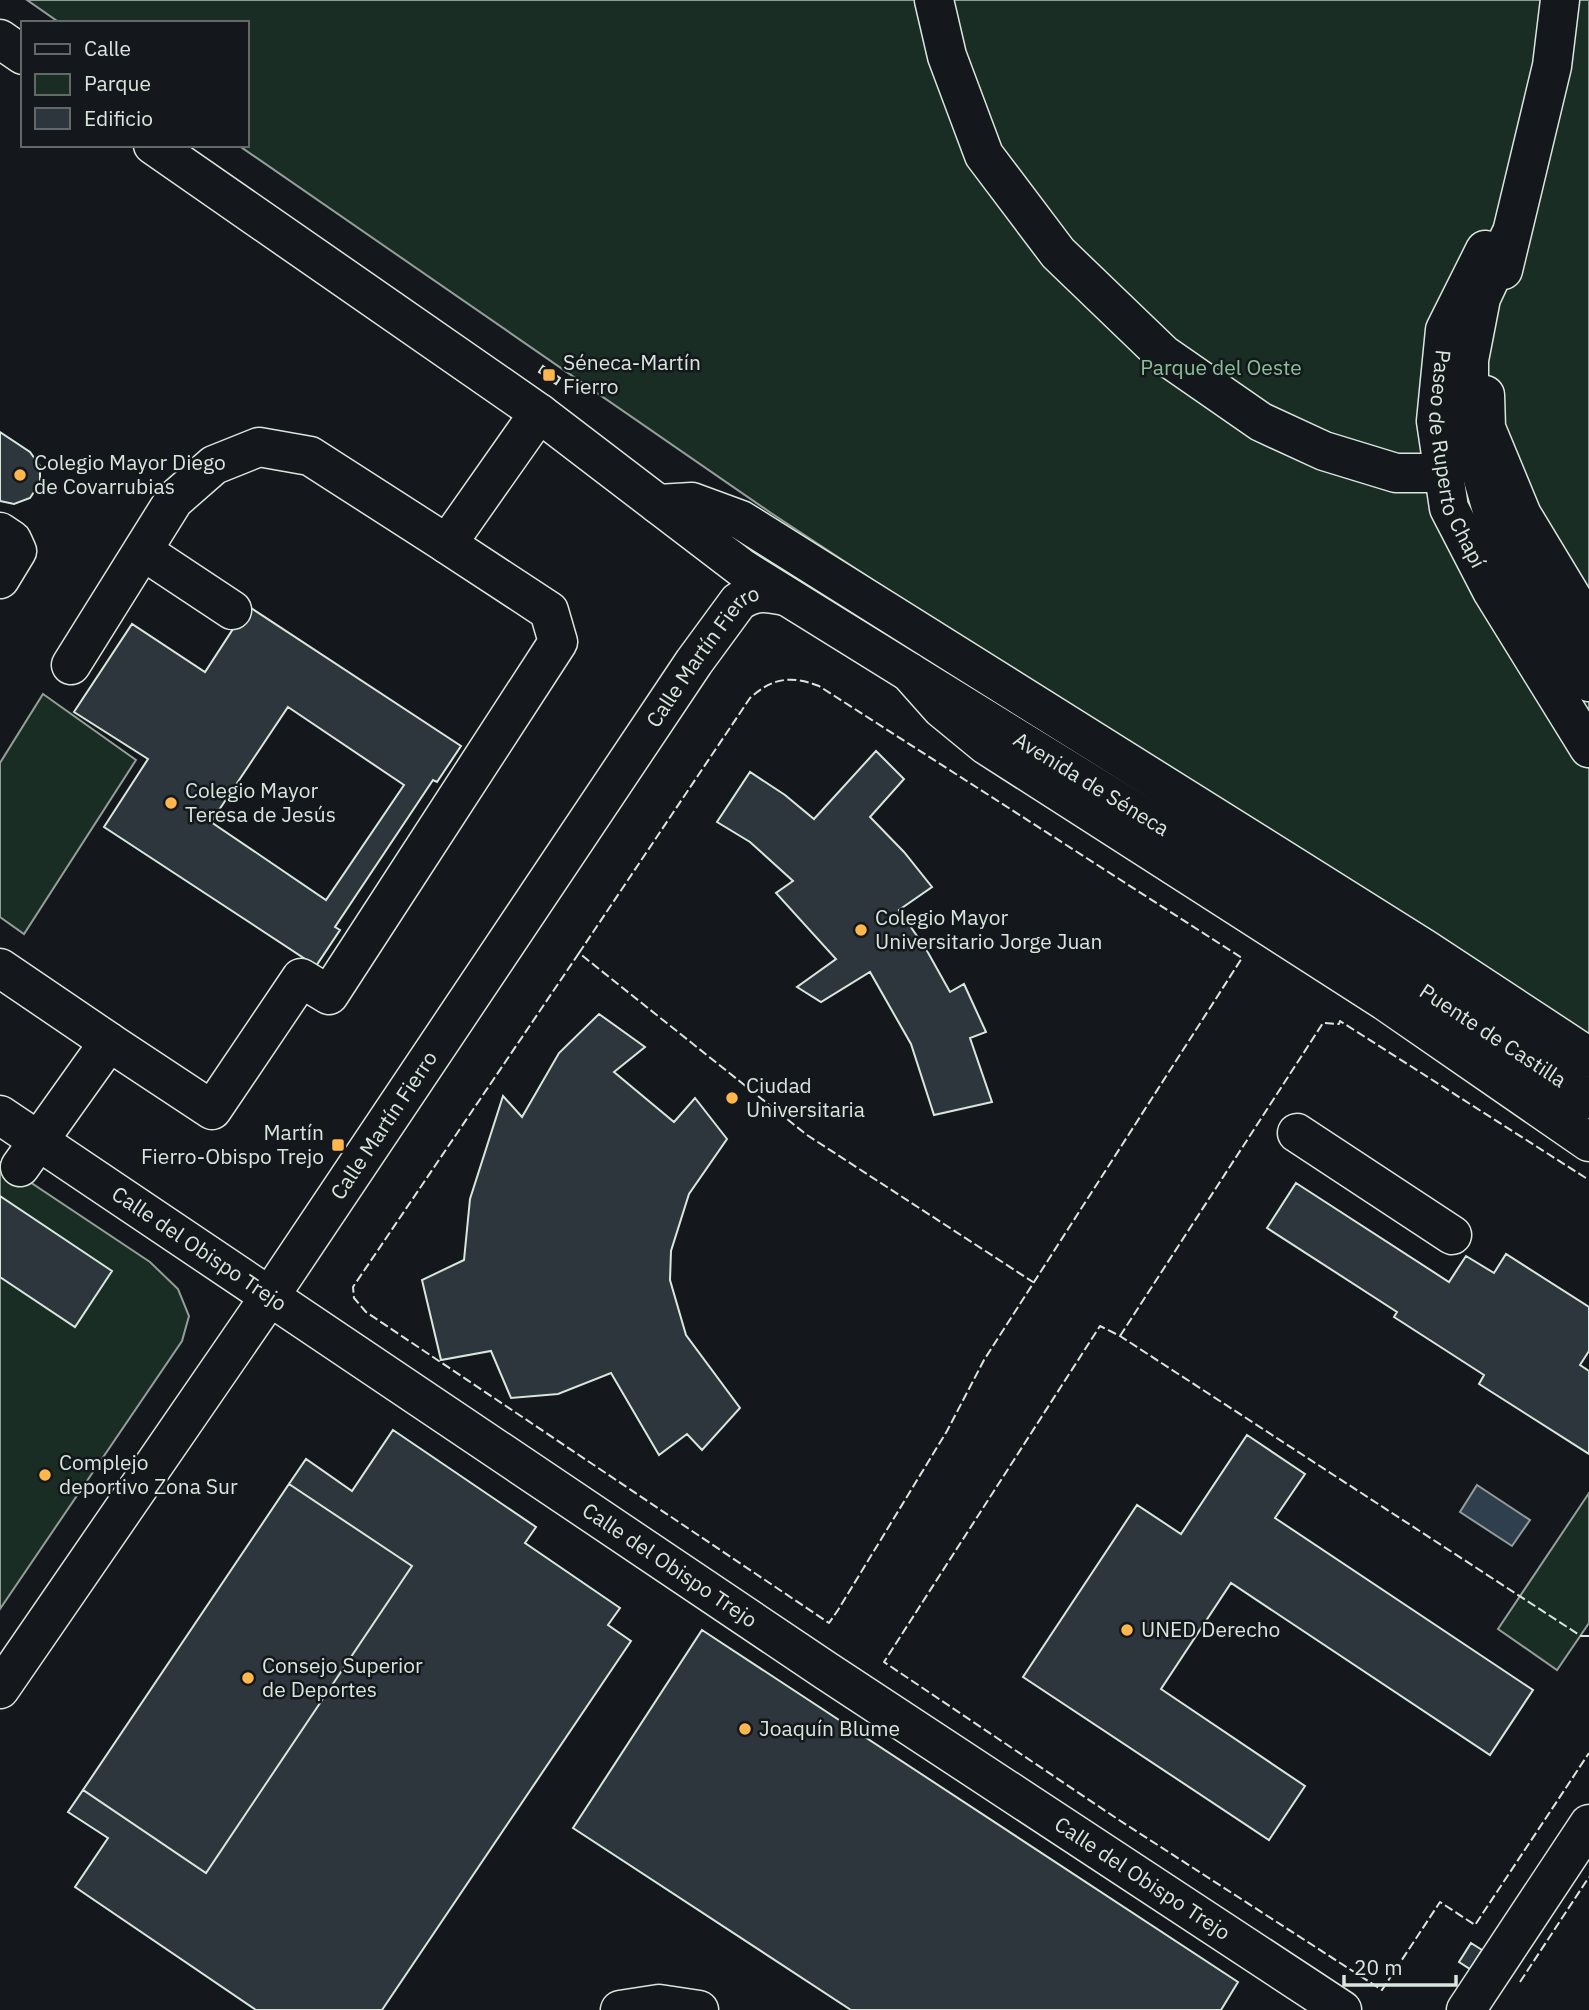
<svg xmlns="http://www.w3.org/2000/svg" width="1589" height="2010" font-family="'IBM Plex Sans',sans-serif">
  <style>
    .green { fill: #1a2d24; stroke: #939e99; stroke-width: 2 }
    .water { fill: #2f3f4d; stroke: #939e99; stroke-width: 2 }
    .building { fill: #2c363c; stroke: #d8e6dc; stroke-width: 2; fill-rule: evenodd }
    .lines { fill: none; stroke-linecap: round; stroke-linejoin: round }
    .minor-casing { stroke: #d8e6dc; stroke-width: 41 }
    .major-casing { stroke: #d8e6dc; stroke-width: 41 }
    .highway-casing { stroke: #d8e6dc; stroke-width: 41 }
    .minor { stroke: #14181c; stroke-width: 38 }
    .major { stroke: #14181c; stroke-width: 38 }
    .highway { stroke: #14181c; stroke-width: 38 }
    .fence { stroke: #d8e6dc; stroke-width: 2; stroke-dasharray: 9 3.5; stroke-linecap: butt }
    .poi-dot { fill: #ffb74d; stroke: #14181c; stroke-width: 2.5 }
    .labels { text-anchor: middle; stroke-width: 5; stroke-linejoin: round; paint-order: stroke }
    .poi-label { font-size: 21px; fill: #d8e6dc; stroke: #14181c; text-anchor: start }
    .park-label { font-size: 21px; fill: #8ac095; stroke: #14181c }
    .street-label { font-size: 21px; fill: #d8e6dc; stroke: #14181c }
  </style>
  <rect width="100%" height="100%" fill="#14181c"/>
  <path class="green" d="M 27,0 L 1589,0 L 1589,1051 L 771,513 L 238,145 L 247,145 L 247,23 L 60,23 Z
    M 43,694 L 136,760 L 24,934 L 0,917 L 0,763 Z
    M 0,1162 L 150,1262 L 178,1289 L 189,1316 L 182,1341 L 0,1609 Z
    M 1589,1493 L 1589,1623 L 1557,1670 L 1498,1629 Z"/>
  <path class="water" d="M 1477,1485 L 1530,1520 L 1512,1546 L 1460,1512 Z"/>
  <path class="building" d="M 543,366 L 560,378 L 556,384 L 539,372 Z
    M 0,432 L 30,452 L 40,466 L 40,483 L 30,498 L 14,504 L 0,501 Z
    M 248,606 L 461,746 L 437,782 L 433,780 L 335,927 L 340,930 L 316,966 L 104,827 L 148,759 L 74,712 L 132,624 L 205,672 ZM 288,707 L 404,785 L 326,900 L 211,822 Z
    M 876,751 L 904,779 L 870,817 L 904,852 L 932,887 L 899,910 L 926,949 L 950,992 L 964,984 L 986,1032 L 970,1038 L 992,1102 L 934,1115 L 911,1044 L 870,972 L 821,1002 L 797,987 L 836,959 L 776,893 L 793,881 L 750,842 L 717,822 L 750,772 L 785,795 L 814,819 Z
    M 599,1014 L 645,1047 L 614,1072 L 674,1122 L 695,1098 L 727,1139 L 689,1194 L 671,1251 L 670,1280 L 686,1335 L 740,1408 L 702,1450 L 687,1434 L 659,1455 L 611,1373 L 558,1394 L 511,1398 L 491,1351 L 441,1360 L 422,1280 L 464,1260 L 470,1199 L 503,1096 L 522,1117 L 559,1053 Z
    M 1296,1183 L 1449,1282 L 1466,1256 L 1494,1273 L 1506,1254 L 1589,1307 L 1589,1351 L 1580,1365 L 1589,1371 L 1589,1454 L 1479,1384 L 1484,1375 L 1394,1317 L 1397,1312 L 1267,1228 Z
    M 0,1196 L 112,1271 L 75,1327 L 0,1277 Z
    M 393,1430 L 536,1527 L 525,1543 L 620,1608 L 608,1625 L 631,1641 L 382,2010 L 256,2010 L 75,1887 L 108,1838 L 68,1812 L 83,1790 L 206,1873 L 412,1566 L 289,1484 L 306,1459 L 352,1491 Z
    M 1247,1435 L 1305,1474 L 1275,1518 L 1533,1690 L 1490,1755 L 1231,1583 L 1161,1689 L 1305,1786 L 1269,1840 L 1023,1677 L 1137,1505 L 1181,1534 Z
    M 289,1484 L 412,1566 L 206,1873 L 83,1790 Z
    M 702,1630 L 1238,1982 L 1221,2010 L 851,2010 L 573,1828 Z
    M 1471,1943 L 1482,1950 L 1470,1969 L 1459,1962 Z"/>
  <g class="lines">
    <g class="minor-casing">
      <g id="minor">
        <path d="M 934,0 L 947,56 L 984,155 L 1058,253 L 1163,354 L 1261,422 L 1324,451 L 1396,473 L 1444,473"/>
        <path d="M 0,532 L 12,540 L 17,551 L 0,579"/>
        <path d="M 143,551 L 232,610"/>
        <path d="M 71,665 L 174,500 L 214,465 L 259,447 L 310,456 L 447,544 L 539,413"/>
        <path d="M 0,968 L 109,1042"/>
        <path id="s1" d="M 0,1115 L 825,1670 L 1342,2010"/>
        <path d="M 1297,1133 L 1452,1235"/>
        <path d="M 20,1167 L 109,1042 L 212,1110 L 301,978 L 329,995 L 558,642 L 549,611 L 447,544"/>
        <path d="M 620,2010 L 659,2004 L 699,2010"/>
        <path d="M 1466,2010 L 1589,1824"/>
      </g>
    </g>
    <g class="major-casing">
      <g id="major">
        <path d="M 0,39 L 23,55"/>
        <path d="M 153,145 L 539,413 L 743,569 L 909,672 L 941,708 L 986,745 L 1385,1001 L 1589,1142"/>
        <path id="s2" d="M 1485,250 L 1445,330 L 1436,421 L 1449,508 L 1492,591 L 1589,748"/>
        <path d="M 1503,270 L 1552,66 L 1560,0"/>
        <path d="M 1485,395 L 1486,428 L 1522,515 L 1589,626"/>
        <path d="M 658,504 L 692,502 L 741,520 L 1425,949 L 1589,1057"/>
        <path id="s3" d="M 0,1689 L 270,1296 L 694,662 L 738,602 C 754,590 767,592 785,596"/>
      </g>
    </g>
    <g class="highway-casing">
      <g id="highway">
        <path d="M 1510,236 L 1481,298 L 1469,360 L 1469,430 L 1497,528 L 1589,682"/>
        <path id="s4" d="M 909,672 L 1397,973 L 1589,1099"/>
      </g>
    </g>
    <use href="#minor" class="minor"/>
    <use href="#major" class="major"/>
    <use href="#highway" class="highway"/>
    <path class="fence" d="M 579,953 L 353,1287 L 354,1298 L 366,1312 L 829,1623 L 838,1610 L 947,1431 L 984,1360 L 1242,958 L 819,686 C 791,675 772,678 750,698 L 579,953 L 807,1135 L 1033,1282
      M 1120,1336 L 1323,1023 L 1339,1024 L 1340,1021 L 1589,1180
      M 1589,1636 L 1581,1636 L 1120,1336 L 1100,1326 L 884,1662 L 1119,1820 L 1382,1990 L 1440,1902 L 1475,1925 L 1589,1753
      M 1520,1982 L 1589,1877"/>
  </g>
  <g class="poi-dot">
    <rect x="542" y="368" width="14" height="14" rx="3.5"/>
    <circle cx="20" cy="475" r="7"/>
    <circle cx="171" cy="803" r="7"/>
    <circle cx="861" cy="930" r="7"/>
    <circle cx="732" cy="1098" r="7"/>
    <rect x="331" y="1138" width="14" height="14" rx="3.5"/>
    <circle cx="45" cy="1475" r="7"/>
    <circle cx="1127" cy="1630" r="7"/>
    <circle cx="248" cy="1678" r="7"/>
    <circle cx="745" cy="1729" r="7"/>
  </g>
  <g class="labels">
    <g class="poi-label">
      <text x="563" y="370">Séneca-Martín<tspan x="563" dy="24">Fierro</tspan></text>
      <text x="34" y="470">Colegio Mayor Diego<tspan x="34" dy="24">de Covarrubias</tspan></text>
      <text x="185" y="798">Colegio Mayor<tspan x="185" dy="24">Teresa de Jesús</tspan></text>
      <text x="875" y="925">Colegio Mayor<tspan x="875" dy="24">Universitario Jorge Juan</tspan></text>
      <text x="746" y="1093">Ciudad<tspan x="746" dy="24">Universitaria</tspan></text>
      <text x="324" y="1140" text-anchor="end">Martín<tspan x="324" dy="24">Fierro-Obispo Trejo</tspan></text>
      <text x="59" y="1470">Complejo<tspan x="59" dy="24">deportivo Zona Sur</tspan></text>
      <text x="1141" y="1637">UNED Derecho</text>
      <text x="262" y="1673">Consejo Superior<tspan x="262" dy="24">de Deportes</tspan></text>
      <text x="759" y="1736">Joaquín Blume</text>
    </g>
    <g class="park-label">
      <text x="1221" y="375">Parque del Oeste</text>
    </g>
    <g class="street-label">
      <text dy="7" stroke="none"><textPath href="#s2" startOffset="222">Paseo de Ruperto Chapí</textPath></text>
      <text dy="7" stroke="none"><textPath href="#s3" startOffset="1250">Calle Martín Fierro</textPath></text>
      <text dy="7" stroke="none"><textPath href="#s4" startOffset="214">Avenida de Séneca</textPath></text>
      <text dy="7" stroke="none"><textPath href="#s4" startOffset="688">Puente de Castilla</textPath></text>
      <text dy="7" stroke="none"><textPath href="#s3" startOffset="682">Calle Martín Fierro</textPath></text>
      <text dy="7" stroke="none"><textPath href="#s1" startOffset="240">Calle del Obispo Trejo</textPath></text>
      <text dy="7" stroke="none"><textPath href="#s1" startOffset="807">Calle del Obispo Trejo</textPath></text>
      <text dy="7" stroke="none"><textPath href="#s1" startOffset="1374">Calle del Obispo Trejo</textPath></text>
    </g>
  </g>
  <rect x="21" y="21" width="228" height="126" fill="#14181c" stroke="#626a69" stroke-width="2"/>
  <rect x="35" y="44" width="35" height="10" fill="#14181c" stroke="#626a69" stroke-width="2"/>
  <text x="84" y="56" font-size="21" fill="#d8e6dc">Calle</text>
  <rect x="35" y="74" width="35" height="21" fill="#1a2d24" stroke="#626a69" stroke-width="2"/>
  <text x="84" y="91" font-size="21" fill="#d8e6dc">Parque</text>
  <rect x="35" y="108" width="35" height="21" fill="#2c363c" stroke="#626a69" stroke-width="2"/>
  <text x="84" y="126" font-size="21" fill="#d8e6dc">Edificio</text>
  <path d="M1344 1975v10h112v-10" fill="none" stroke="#d8e6dc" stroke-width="3.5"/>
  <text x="1354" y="1975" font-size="21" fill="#d8e6dc" stroke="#14181c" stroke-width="5" paint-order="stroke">20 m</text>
</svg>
